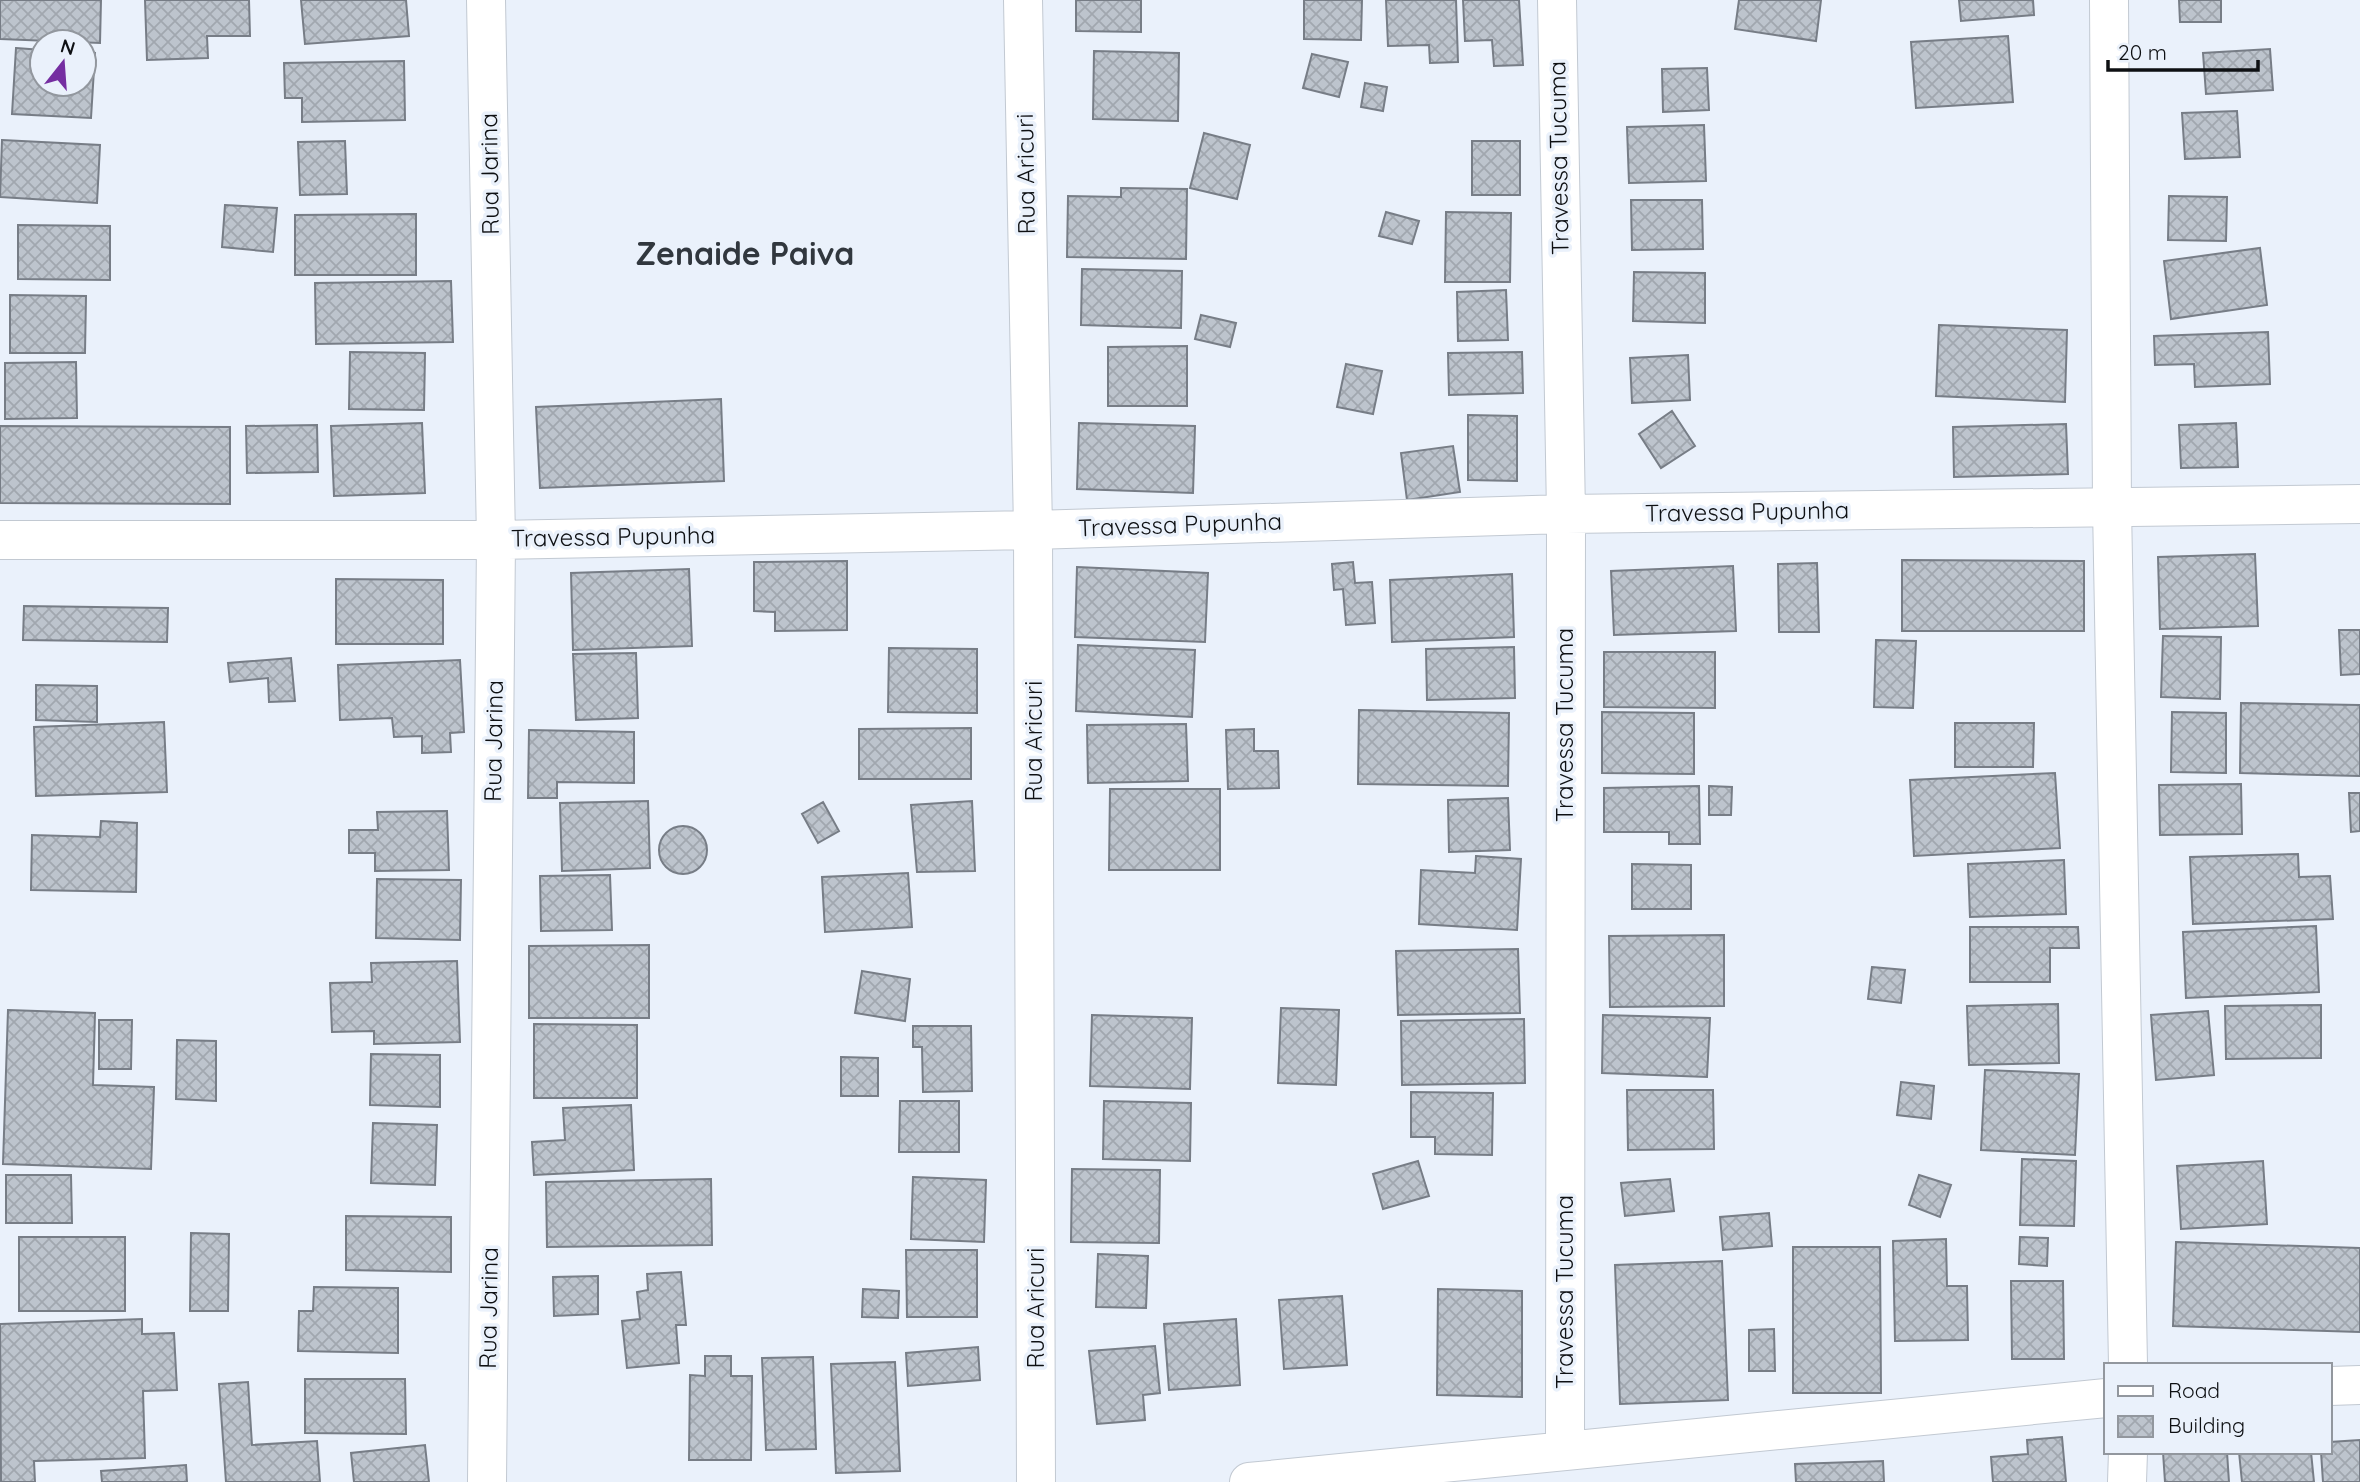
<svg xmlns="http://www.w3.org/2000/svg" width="2360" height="1482" font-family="Quicksand,sans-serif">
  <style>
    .building { fill: url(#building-cross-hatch); stroke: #777d86; stroke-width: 2 }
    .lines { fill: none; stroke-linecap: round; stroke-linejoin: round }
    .minor-casing { stroke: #c2c9d2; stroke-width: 40 }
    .minor { stroke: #fff; stroke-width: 38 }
    .labels { text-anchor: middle; stroke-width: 7; stroke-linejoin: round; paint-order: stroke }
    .street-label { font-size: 24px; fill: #0e1013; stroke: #eaf1fb }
    .district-label { font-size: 32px; font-weight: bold; fill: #31373e; stroke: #eaf1fb }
  </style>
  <defs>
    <pattern id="building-cross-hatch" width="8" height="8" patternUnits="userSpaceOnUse" patternTransform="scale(1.75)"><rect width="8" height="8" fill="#bdc4cd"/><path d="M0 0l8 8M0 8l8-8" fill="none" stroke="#a1a7af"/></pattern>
  </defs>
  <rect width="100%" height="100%" fill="#eaf1fb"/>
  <path class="building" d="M 0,0 L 101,0 L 100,43 L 0,39 Z
    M 145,0 L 249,0 L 250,36 L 207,36 L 208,58 L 147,60 Z
    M 301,0 L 406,0 L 409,36 L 305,44 Z
    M 1076,0 L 1141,0 L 1141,32 L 1076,31 Z
    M 1304,0 L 1362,0 L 1361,40 L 1304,39 Z
    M 1386,0 L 1456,0 L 1458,62 L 1430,63 L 1429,45 L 1388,46 Z
    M 1463,0 L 1519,0 L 1523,65 L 1494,66 L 1492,40 L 1465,41 Z
    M 1739,0 L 1821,0 L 1816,41 L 1735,29 Z
    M 1959,0 L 2033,0 L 2034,15 L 1961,21 Z
    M 2179,0 L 2221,0 L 2221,22 L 2180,22 Z
    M 2008,36 L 2013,102 L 1916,108 L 1911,42 Z
    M 16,48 L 42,50 L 42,84 L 84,84 L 84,52 L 95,53 L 91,118 L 12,114 Z
    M 2270,49 L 2273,90 L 2206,94 L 2203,53 Z
    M 1094,51 L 1179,53 L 1178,121 L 1093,119 Z
    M 1312,54 L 1348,62 L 1339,97 L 1303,88 Z
    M 404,61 L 405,120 L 302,122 L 302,98 L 285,98 L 284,63 Z
    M 1707,68 L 1709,110 L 1663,112 L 1662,69 Z
    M 1365,83 L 1387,87 L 1383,111 L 1361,107 Z
    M 2237,111 L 2240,157 L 2185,159 L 2182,113 Z
    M 1704,125 L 1706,181 L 1629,183 L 1627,127 Z
    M 1204,133 L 1250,145 L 1237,199 L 1190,188 Z
    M 2,140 L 100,145 L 97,203 L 0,197 Z
    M 345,141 L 347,194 L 300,195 L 298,142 Z
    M 1472,141 L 1520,141 L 1520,195 L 1472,195 Z
    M 1121,188 L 1187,189 L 1186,259 L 1067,257 L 1068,196 L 1121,197 Z
    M 2169,196 L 2227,197 L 2226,241 L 2168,240 Z
    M 1631,200 L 1702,200 L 1703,249 L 1632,250 Z
    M 225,205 L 277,208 L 273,252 L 222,247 Z
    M 1386,212 L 1419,221 L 1412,244 L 1379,236 Z
    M 1446,212 L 1511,213 L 1510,282 L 1445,282 Z
    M 416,214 L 416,275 L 295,275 L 295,215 Z
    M 18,225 L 110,226 L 110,280 L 18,279 Z
    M 2260,248 L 2267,305 L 2171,319 L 2164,261 Z
    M 1082,269 L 1182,271 L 1181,328 L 1081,325 Z
    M 1634,272 L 1705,273 L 1705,323 L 1633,321 Z
    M 451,281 L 453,342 L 316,344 L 315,283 Z
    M 1506,290 L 1508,340 L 1458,341 L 1457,292 Z
    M 10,295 L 86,296 L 85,353 L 10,353 Z
    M 1201,315 L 1236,323 L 1230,347 L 1195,339 Z
    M 1939,325 L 2067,330 L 2065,402 L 1936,396 Z
    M 2268,332 L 2270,384 L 2195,387 L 2194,364 L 2155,365 L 2154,336 Z
    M 1187,346 L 1187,406 L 1108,406 L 1108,347 Z
    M 350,352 L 425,353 L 424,410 L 349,409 Z
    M 1522,352 L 1523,393 L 1449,395 L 1448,353 Z
    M 1688,355 L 1690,400 L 1632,403 L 1630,358 Z
    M 76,362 L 77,418 L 5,419 L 5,363 Z
    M 1346,364 L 1382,371 L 1373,414 L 1337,407 Z
    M 721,399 L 724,481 L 540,488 L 536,407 Z
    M 1672,411 L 1695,446 L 1661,468 L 1639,434 Z
    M 1468,415 L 1517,416 L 1517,481 L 1468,480 Z
    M 422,423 L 425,493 L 334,496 L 331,426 Z
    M 1079,423 L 1195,426 L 1193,493 L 1077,489 Z
    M 2236,423 L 2238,467 L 2181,468 L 2179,425 Z
    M 2066,424 L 2068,474 L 1954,477 L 1953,427 Z
    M 317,425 L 318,472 L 247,473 L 246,426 Z
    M 0,426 L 230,427 L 230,504 L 0,503 Z
    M 1453,446 L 1460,492 L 1407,500 L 1401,453 Z
    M 2255,554 L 2258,626 L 2160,629 L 2158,557 Z
    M 1902,560 L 2084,561 L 2084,631 L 1902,631 Z
    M 847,561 L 847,630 L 775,631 L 775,612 L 754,611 L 754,562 Z
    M 1353,562 L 1355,583 L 1372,582 L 1375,623 L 1346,625 L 1343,589 L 1334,590 L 1332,564 Z
    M 1817,563 L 1819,632 L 1779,632 L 1778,564 Z
    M 1733,566 L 1736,631 L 1614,635 L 1611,571 Z
    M 1077,567 L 1208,573 L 1205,642 L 1075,637 Z
    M 689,569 L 692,646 L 573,650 L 571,573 Z
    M 1512,574 L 1514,637 L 1392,642 L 1390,580 Z
    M 336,579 L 443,580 L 443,644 L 336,644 Z
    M 24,606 L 168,608 L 167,642 L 23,640 Z
    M 2339,630 L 2360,630 L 2360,674 L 2341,675 Z
    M 2163,636 L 2221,637 L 2220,699 L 2161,697 Z
    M 1876,640 L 1916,641 L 1913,708 L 1874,707 Z
    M 1078,645 L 1195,650 L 1192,717 L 1076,711 Z
    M 1514,647 L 1515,698 L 1427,700 L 1426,649 Z
    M 889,648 L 977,649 L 977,713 L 888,712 Z
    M 1604,652 L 1715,652 L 1715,708 L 1604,707 Z
    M 636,653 L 638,718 L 576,720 L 573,654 Z
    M 291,658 L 295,701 L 269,702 L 268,678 L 230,682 L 228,663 Z
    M 460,660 L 464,732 L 450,733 L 451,752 L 422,753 L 422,736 L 394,737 L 392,718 L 340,720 L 338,665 Z
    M 36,685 L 97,686 L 97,722 L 36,720 Z
    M 2241,703 L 2360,705 L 2360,776 L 2240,773 Z
    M 1359,710 L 1509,713 L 1508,786 L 1358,784 Z
    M 1602,712 L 1694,713 L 1694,774 L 1602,773 Z
    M 2172,712 L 2226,713 L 2226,773 L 2171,772 Z
    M 164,722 L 167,792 L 36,796 L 34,727 Z
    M 1955,723 L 2034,723 L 2033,767 L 1955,767 Z
    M 1186,724 L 1188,781 L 1088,783 L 1087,725 Z
    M 971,728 L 971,779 L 859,779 L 859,729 Z
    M 1254,729 L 1254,751 L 1278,751 L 1279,788 L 1228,789 L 1226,730 Z
    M 529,730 L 634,732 L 634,783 L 557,782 L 557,798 L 528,798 Z
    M 2055,773 L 2060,848 L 1914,856 L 1910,780 Z
    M 2241,784 L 2242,834 L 2160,835 L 2159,785 Z
    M 1699,786 L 1700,844 L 1669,844 L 1669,832 L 1604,832 L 1604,788 Z
    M 1709,786 L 1732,787 L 1731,815 L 1709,815 Z
    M 1110,789 L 1220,789 L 1220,870 L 1109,870 Z
    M 2349,793 L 2360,793 L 2360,831 L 2351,832 Z
    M 1508,798 L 1510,850 L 1449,852 L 1448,800 Z
    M 648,801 L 650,868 L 562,871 L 560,803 Z
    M 972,801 L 975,871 L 917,872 L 911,805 Z
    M 823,802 L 839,831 L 818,843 L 802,814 Z
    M 447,811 L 449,870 L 375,871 L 375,853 L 349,853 L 349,830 L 378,830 L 377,812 Z
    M 101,821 L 137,823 L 136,892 L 31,890 L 32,835 L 100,837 Z
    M659 850a24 24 0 1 1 48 0a24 24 0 1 1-48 0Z
    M 2298,854 L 2299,877 L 2330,876 L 2333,919 L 2193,924 L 2190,857 Z
    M 1476,856 L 1521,859 L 1517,930 L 1419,924 L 1421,870 L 1475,873 Z
    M 2064,860 L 2066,914 L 1970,917 L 1968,864 Z
    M 1632,864 L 1691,865 L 1691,909 L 1632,909 Z
    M 908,873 L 912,927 L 825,932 L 822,877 Z
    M 610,875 L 612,930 L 541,931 L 540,876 Z
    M 377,879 L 461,880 L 460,940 L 376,938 Z
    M 2316,926 L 2319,992 L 2186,998 L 2183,932 Z
    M 1970,927 L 2078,927 L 2079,948 L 2050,948 L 2050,982 L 1970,982 Z
    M 1724,935 L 1724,1006 L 1610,1007 L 1609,936 Z
    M 649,945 L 649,1018 L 529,1018 L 529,946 Z
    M 1518,949 L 1520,1013 L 1398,1015 L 1396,951 Z
    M 457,961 L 460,1042 L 374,1044 L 374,1031 L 332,1032 L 330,983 L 372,982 L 371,963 Z
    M 1872,967 L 1905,970 L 1901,1003 L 1868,999 Z
    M 862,971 L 910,979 L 905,1021 L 855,1013 Z
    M 2058,1004 L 2059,1063 L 1969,1065 L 1967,1006 Z
    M 2321,1005 L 2321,1058 L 2226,1059 L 2225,1006 Z
    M 1281,1008 L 1339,1010 L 1336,1085 L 1278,1083 Z
    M 8,1010 L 95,1013 L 93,1085 L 154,1087 L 151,1169 L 3,1164 Z
    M 2208,1011 L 2214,1075 L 2156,1080 L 2151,1015 Z
    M 1092,1015 L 1192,1018 L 1190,1089 L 1090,1086 Z
    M 1603,1015 L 1710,1018 L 1707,1077 L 1602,1073 Z
    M 1524,1019 L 1525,1083 L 1402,1085 L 1401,1021 Z
    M 99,1020 L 132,1020 L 131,1069 L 99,1069 Z
    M 534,1024 L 637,1025 L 637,1098 L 534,1098 Z
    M 913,1026 L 971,1026 L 972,1091 L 923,1092 L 922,1047 L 913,1047 Z
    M 177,1040 L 216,1041 L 216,1101 L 176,1099 Z
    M 371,1054 L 440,1055 L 440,1107 L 370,1105 Z
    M 841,1057 L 878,1058 L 878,1096 L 841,1096 Z
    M 1985,1070 L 2079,1074 L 2075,1155 L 1981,1150 Z
    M 1901,1082 L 1934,1086 L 1931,1119 L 1897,1115 Z
    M 1627,1090 L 1713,1090 L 1714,1149 L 1628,1150 Z
    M 1411,1092 L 1493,1093 L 1492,1155 L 1435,1154 L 1435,1137 L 1411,1137 Z
    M 900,1101 L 959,1101 L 959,1152 L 899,1152 Z
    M 1104,1101 L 1191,1103 L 1190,1161 L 1103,1159 Z
    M 631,1105 L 634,1170 L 534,1175 L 532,1142 L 565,1140 L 563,1108 Z
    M 373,1123 L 437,1125 L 435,1185 L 371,1183 Z
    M 2022,1159 L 2076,1161 L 2074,1226 L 2020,1225 Z
    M 1418,1161 L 1429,1196 L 1383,1209 L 1373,1174 Z
    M 2263,1161 L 2267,1224 L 2181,1229 L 2177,1166 Z
    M 1072,1169 L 1160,1170 L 1159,1243 L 1071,1242 Z
    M 6,1175 L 71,1175 L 72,1223 L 6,1223 Z
    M 1919,1175 L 1951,1185 L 1940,1217 L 1909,1205 Z
    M 913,1177 L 986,1180 L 984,1242 L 911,1239 Z
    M 711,1179 L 712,1245 L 547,1247 L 546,1182 Z
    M 1670,1179 L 1674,1211 L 1625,1216 L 1621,1183 Z
    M 1769,1213 L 1772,1246 L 1723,1250 L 1720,1217 Z
    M 346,1216 L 451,1217 L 451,1272 L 346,1270 Z
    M 191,1233 L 229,1234 L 228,1311 L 190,1311 Z
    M 19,1237 L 125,1237 L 125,1311 L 19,1311 Z
    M 2020,1237 L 2048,1238 L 2047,1266 L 2019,1264 Z
    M 1946,1239 L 1947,1286 L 1967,1286 L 1968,1340 L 1895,1341 L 1893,1241 Z
    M 2176,1242 L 2360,1248 L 2360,1332 L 2173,1326 Z
    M 1793,1247 L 1880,1247 L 1881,1393 L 1793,1393 Z
    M 906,1250 L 977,1250 L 977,1317 L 907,1317 Z
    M 1098,1254 L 1148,1256 L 1146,1308 L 1096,1307 Z
    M 1722,1261 L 1728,1400 L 1620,1404 L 1615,1265 Z
    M 681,1272 L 686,1325 L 676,1325 L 679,1363 L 627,1368 L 622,1321 L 640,1319 L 637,1292 L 648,1290 L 647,1274 Z
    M 598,1276 L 598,1314 L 554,1316 L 553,1277 Z
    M 2011,1281 L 2063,1281 L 2064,1359 L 2012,1359 Z
    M 314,1287 L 398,1288 L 398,1353 L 298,1351 L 299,1311 L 313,1311 Z
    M 863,1289 L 899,1291 L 898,1318 L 862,1317 Z
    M 1438,1289 L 1522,1291 L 1522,1397 L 1437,1395 Z
    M 1342,1296 L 1347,1365 L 1284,1369 L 1279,1300 Z
    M 142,1319 L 142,1334 L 174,1333 L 177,1390 L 143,1391 L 145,1458 L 34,1461 L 35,1482 L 1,1482 L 0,1324 Z
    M 1236,1319 L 1240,1385 L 1169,1390 L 1164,1324 Z
    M 1774,1329 L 1775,1371 L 1749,1371 L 1749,1330 Z
    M 1155,1346 L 1160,1393 L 1143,1395 L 1145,1420 L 1097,1424 L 1089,1351 Z
    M 978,1347 L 980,1380 L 908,1386 L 906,1353 Z
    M 705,1356 L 731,1356 L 731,1376 L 752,1376 L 751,1460 L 689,1460 L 690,1375 L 705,1376 Z
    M 813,1357 L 816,1449 L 766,1450 L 762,1358 Z
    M 895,1362 L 900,1471 L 836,1473 L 831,1364 Z
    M 305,1379 L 405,1379 L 406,1434 L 305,1433 Z
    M 248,1382 L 252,1445 L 317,1441 L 320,1482 L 226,1482 L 219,1384 Z
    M 2062,1437 L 2066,1482 L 1993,1482 L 1991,1457 L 2028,1454 L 2027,1440 Z
    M 2360,1440 L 2360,1482 L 2323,1482 L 2321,1452 L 2330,1452 L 2330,1442 Z
    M 425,1445 L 429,1482 L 354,1482 L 351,1453 Z
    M 2163,1452 L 2227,1452 L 2229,1482 L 2165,1482 Z
    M 2239,1452 L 2311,1452 L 2314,1482 L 2242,1482 Z
    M 1883,1461 L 1884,1482 L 1796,1482 L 1795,1464 Z
    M 186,1465 L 187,1482 L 102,1482 L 101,1471 Z"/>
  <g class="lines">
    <g class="minor-casing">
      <path id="minor" d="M 486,0 L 496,540 L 487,1482
        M 1023,0 L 1033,530 L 1036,1482
        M 1557,0 L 1566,514 L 1565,1451
        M 2109,0 L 2112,507 L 2128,1365
        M 0,540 L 496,540 L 1033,530 L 1566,514 L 2360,504
        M 2330,1386 L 2360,1385
        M 1249,1482 L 2106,1398
        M 2127,1482 L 2128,1452"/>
    </g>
    <use href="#minor" class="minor"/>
  </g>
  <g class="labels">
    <g class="street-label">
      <text transform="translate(1559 158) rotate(-91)" y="8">Travessa Tucuma</text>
      <text transform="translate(490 174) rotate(-91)" y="8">Rua Jarina</text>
      <text transform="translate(1026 174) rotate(-91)" y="8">Rua Aricuri</text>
      <text transform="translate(1747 512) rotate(-1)" y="8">Travessa Pupunha</text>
      <text transform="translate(1180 525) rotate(-2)" y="8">Travessa Pupunha</text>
      <text transform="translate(613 537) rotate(-1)" y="8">Travessa Pupunha</text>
      <text transform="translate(1565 725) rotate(-90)" y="8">Travessa Tucuma</text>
      <text transform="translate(494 741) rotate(-89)" y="8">Rua Jarina</text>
      <text transform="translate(1034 741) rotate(-90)" y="8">Rua Aricuri</text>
      <text transform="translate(1565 1292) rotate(-90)" y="8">Travessa Tucuma</text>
      <text transform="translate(489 1308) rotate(-89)" y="8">Rua Jarina</text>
      <text transform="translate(1036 1308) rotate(-90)" y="8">Rua Aricuri</text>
    </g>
    <g class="district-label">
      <text x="745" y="265">Zenaide Paiva</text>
    </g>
  </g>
  <rect x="2104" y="1363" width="228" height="91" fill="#eaf1fb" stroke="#92979e" stroke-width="2"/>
  <rect x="2118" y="1386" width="35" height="10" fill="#ffffff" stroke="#92979e" stroke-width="2"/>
  <text x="2168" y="1398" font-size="21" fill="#0e1013">Road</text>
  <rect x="2118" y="1416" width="35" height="21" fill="url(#building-cross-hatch)" stroke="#92979e" stroke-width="2"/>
  <text x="2168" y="1433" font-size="21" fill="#0e1013">Building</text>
  <g transform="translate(63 63) rotate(17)"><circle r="33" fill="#eaf1fb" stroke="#92979e" stroke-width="2"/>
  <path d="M0-5L12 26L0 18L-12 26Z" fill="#752ea1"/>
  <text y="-10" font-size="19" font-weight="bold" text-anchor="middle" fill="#0e1013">N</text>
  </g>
  <path d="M2108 60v10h150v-10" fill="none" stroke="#0e1013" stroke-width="3.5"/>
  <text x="2118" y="60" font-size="21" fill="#0e1013" stroke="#eaf1fb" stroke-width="5" paint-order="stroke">20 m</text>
</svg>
